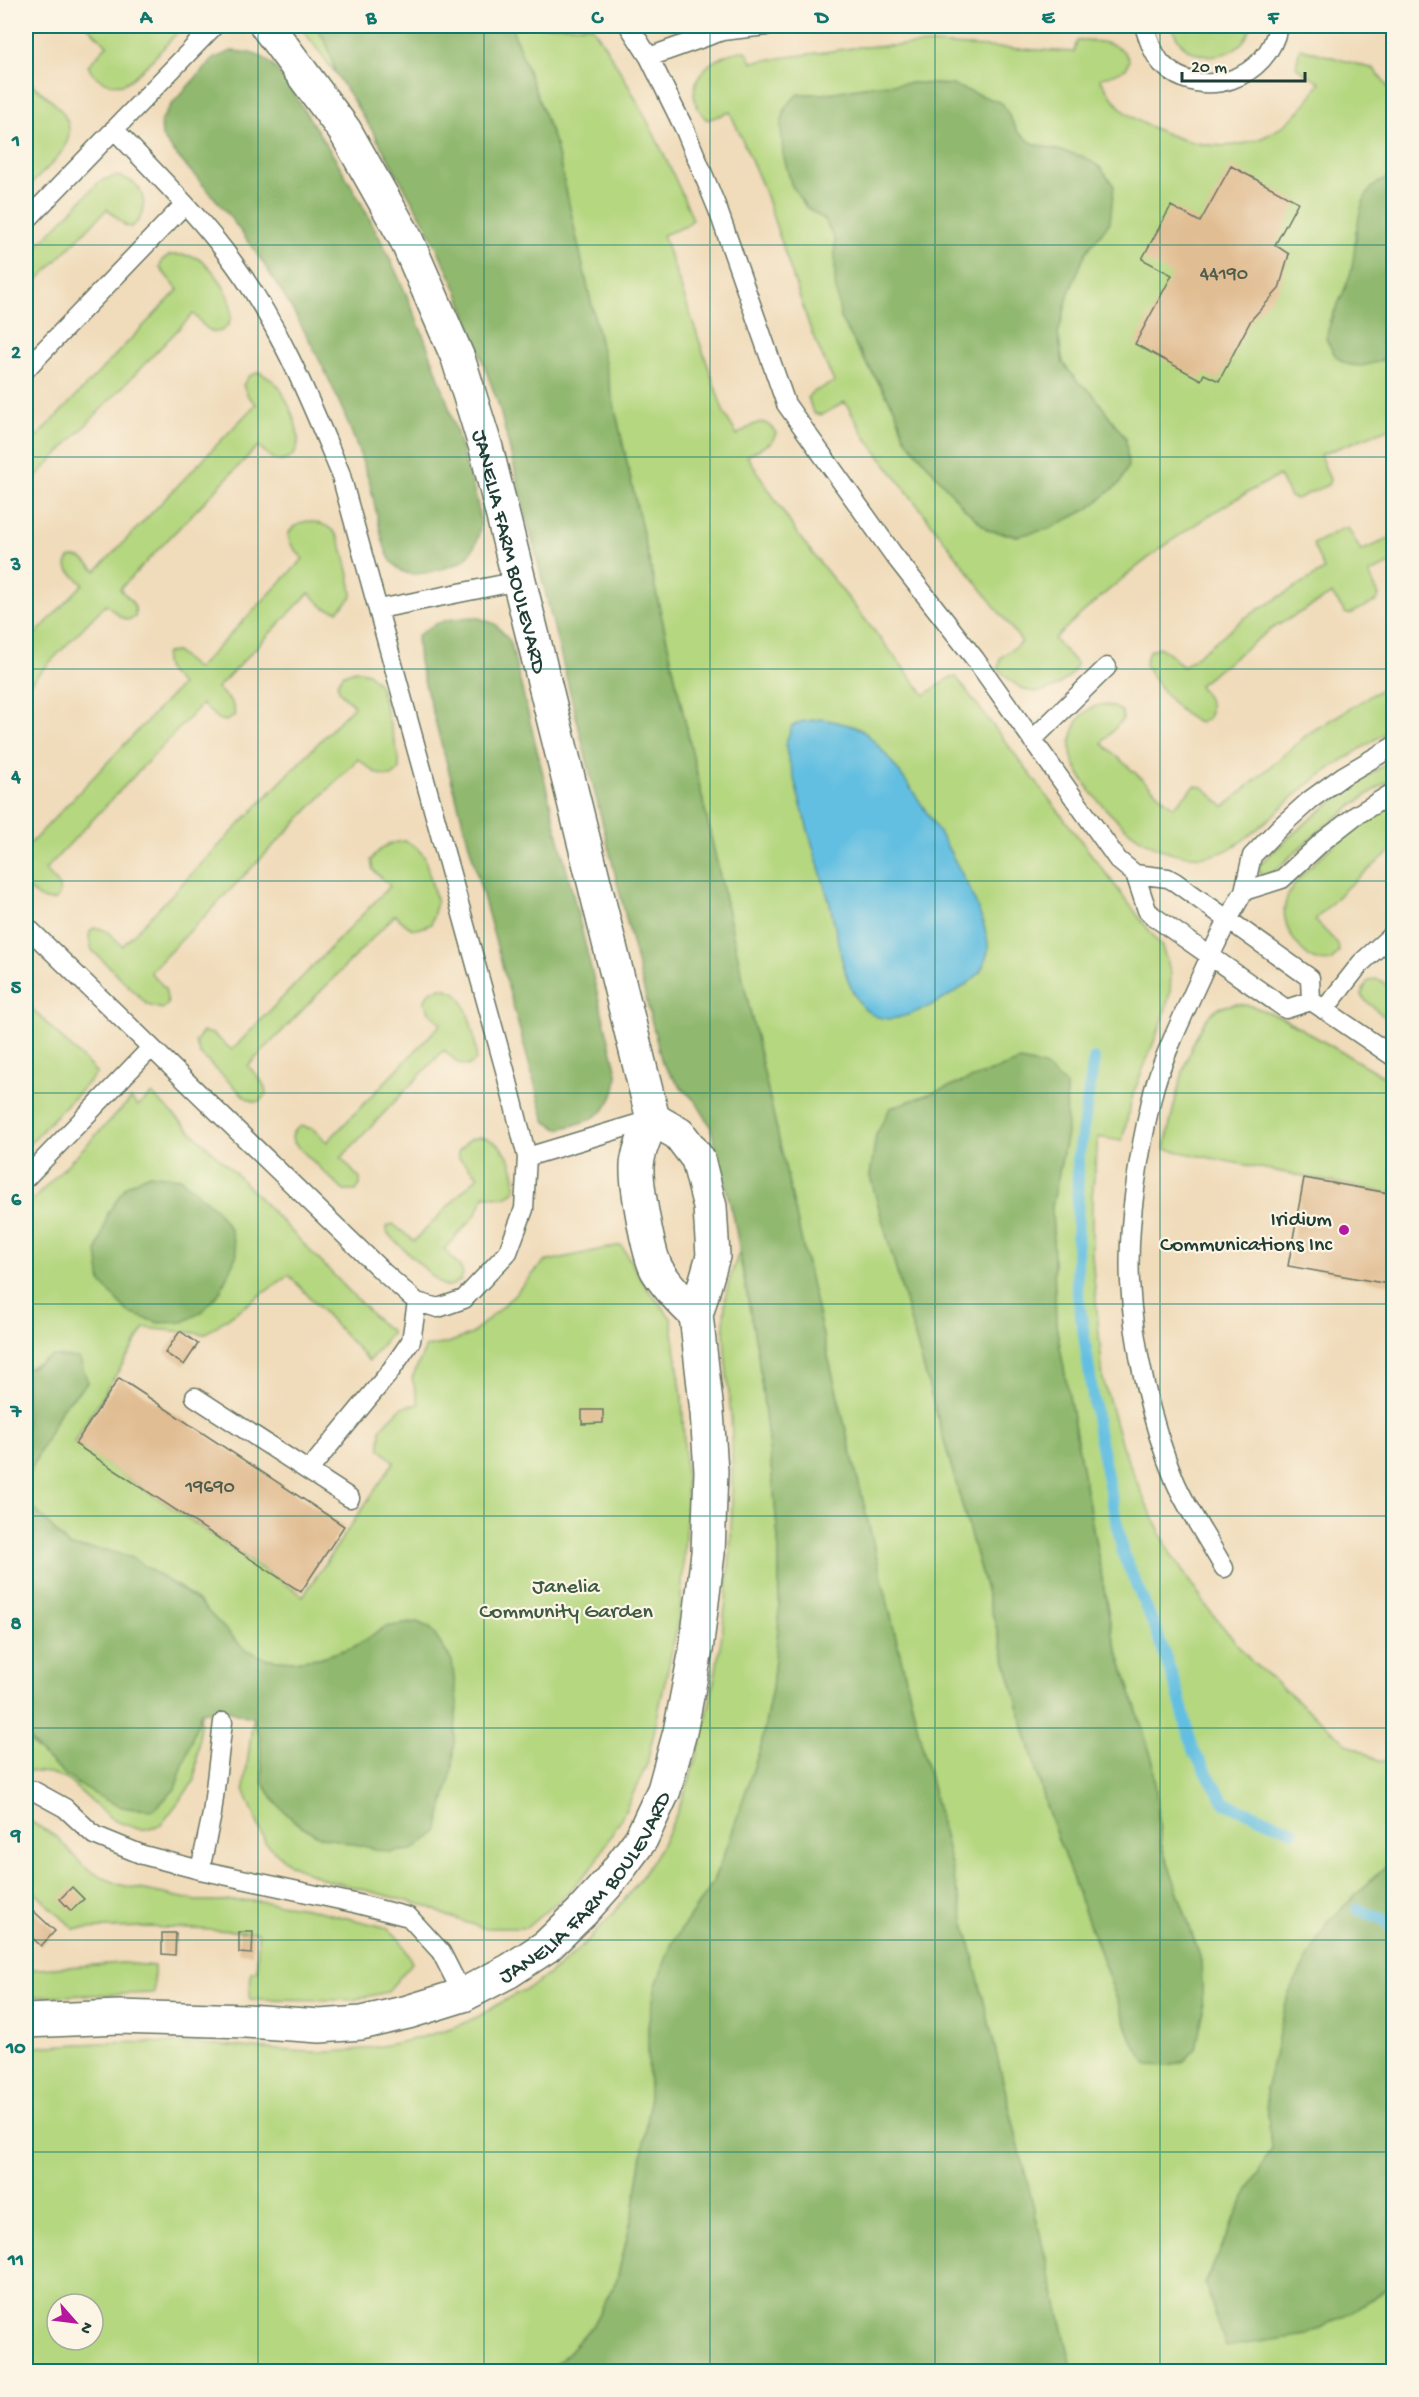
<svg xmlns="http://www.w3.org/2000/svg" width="1419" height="2397" font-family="'Gochi Hand',sans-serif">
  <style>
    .green { fill: #b5d780; stroke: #6a8a5a; stroke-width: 1.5; fill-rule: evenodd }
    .forest { fill: #90b86e; stroke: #587a51; stroke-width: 1.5 }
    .water { fill: #63bfe1; stroke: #417e8a; stroke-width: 1.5 }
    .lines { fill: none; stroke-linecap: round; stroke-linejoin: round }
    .stream { stroke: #63bfe1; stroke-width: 12 }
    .building { fill: #e1bd93 }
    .service-casing { stroke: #687463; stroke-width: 21 }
    .minor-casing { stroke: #687463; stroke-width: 36 }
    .service { stroke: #fff; stroke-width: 18 }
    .minor { stroke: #fff; stroke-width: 33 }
    .grid { fill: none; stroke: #0f766e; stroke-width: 1.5; stroke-opacity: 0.55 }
    .poi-dot { fill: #b5179e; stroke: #fcf5e5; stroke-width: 2 }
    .labels { text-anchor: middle; stroke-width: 4.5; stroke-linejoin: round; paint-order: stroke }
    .number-label { font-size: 20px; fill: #505d4c }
    .street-label { font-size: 22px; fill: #1f3d34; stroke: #fcf5e5 }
    .poi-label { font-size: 22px; fill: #1f3d34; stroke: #fcf5e5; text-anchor: end }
    .park-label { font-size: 22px; fill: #3d5c43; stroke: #fcf5e5 }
    .neatline { fill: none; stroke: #0f766e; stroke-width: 2 }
    .grid-label { font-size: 20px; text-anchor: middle; font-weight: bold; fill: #0f766e }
  </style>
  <rect width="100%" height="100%" fill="#fcf5e5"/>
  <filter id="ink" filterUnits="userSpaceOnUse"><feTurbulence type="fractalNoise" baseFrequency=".0167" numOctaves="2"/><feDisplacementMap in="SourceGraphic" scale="12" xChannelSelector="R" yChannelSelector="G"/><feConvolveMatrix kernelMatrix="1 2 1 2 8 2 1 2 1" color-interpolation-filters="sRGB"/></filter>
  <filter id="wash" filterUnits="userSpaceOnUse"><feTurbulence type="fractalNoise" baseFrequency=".008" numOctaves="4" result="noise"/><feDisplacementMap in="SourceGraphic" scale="24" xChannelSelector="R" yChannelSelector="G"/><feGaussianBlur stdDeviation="1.35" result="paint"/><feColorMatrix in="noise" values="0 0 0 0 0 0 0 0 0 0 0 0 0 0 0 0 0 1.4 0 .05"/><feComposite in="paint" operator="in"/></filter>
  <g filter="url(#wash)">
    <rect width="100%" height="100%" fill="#f0dbba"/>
    <path class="green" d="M 87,26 L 134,26 L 159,28 L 163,26 L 183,26 C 172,38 136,81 122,84 C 108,87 94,78 88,66 L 107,45 Z
      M 300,26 L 316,26 L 327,44 L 336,74 Z
      M 511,26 L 592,26 C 633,87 664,152 693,219 L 686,226 L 663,235 L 724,413 L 737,435 C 752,426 763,413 776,433 L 772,442 L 747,456 L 798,535 L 925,695 L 949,678 L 956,677 L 1162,947 L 1171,973 L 1170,993 L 1163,1019 L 1133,1094 L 1122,1141 L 1098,1137 L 1092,1197 L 1092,1255 L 1103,1379 L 1122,1446 L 1144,1499 L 1171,1554 L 1209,1610 L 1252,1662 L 1348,1744 L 1378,1760 L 1394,1762 L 1393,1859 L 1327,1923 L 1266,2090 L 1271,2148 L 1237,2213 L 1205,2284 L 1353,2311 L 1393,2285 L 1393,2371 L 1073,2371 L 821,1327 L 556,146 ZM 1067,1133 L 1052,1207 L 1056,1325 L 1112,1633 L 1153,1762 L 1161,1843 L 1201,1960 L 1133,2043 L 1048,1812 L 870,1176 Z
      M 1173,26 L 1251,26 C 1241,65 1180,66 1173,26 Z
      M 1086,40 C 1104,43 1121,42 1129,60 L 1126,69 L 1100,79 C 1106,88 1112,98 1119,106 C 1131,119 1150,127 1167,134 C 1232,160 1285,143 1320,82 L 1301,71 L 1296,66 L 1300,48 L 1374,69 L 1393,94 L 1393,178 L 1385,179 L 1355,232 L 1355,261 L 1346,289 L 1329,321 L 1381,361 L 1393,352 L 1393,427 L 1320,455 L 1330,480 L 1328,485 L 1296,499 L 1290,497 L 1279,476 C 1195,517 1122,575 1054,639 L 1077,664 C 1070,682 1045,697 1026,690 C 1015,686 1006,677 999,669 L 1000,658 L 1022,642 L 866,438 L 845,402 L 822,415 L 813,413 L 808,397 L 811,393 L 834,382 L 811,331 L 763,187 L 730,112 L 707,120 C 675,89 709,52 746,51 L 752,62 L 860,47 L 934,44 L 1074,52 L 1077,41 ZM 914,83 L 952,85 L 1002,103 L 1018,132 L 1034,144 L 1084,157 L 1110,222 L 1086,252 L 1069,293 L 1058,334 L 1063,363 L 1077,381 L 1092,393 L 1126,439 L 1017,536 L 988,530 L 963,507 L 905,438 L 895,409 L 855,346 L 836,258 L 835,240 L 825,220 L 806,207 L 791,184 L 798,94 L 823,94 L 877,85 Z
      M 26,81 C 35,86 43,93 52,101 C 92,136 53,161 26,189 Z
      M 116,176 C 124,178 133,180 138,187 C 147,200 145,219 131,227 L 126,226 L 107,209 L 26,292 L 26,258 L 100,181 Z
      M 170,255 C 179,255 189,254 197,258 C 215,266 243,310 226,327 C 223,331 219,332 214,332 C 206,331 199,319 193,314 L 26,487 L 26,448 L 178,290 L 160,268 L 162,260 Z
      M 259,372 C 267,377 276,381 281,390 C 290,406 312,451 285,460 C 281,462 276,461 272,458 C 267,455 263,449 258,446 L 120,589 C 128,598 138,604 135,617 L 128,620 L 121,617 L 106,604 L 26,687 L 26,644 L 83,584 L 69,571 L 66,564 L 69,558 C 82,554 87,563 96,571 L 256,404 L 248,396 L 243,385 L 249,376 Z
      M 307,521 C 319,522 330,525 337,536 C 343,545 352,586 352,597 L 338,611 L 325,608 L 309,593 L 217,688 C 225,697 237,703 234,716 L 226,721 L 218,719 L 202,704 L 45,870 L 58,884 L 60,893 L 56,900 C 42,903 35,895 26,886 L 26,848 L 181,685 C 172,674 161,669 166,653 L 176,652 L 197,669 L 303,559 C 288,542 278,531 307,521 Z
      M 1343,528 L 1348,528 L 1361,551 L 1393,537 L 1393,563 L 1369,573 L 1379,596 L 1377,601 L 1350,614 L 1346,614 L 1332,594 L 1271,629 L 1199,685 C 1207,698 1214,703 1208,718 L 1200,723 C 1181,717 1154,682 1145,664 L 1149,651 L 1159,647 L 1169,653 L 1183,667 L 1246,617 L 1324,570 L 1313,544 Z
      M 355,670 L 368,673 L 379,684 L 399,758 L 399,770 L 392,776 C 376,777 370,768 358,759 L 150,972 L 165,988 L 168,1004 L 162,1009 L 148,1005 L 92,950 C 88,939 86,922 104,930 C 111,933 117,941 122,946 L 354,706 L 340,692 L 337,683 L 344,674 Z
      M 1393,682 L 1393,728 C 1366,746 1336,763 1310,783 C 1284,803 1263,828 1236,845 C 1199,870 1148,850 1119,822 C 1102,806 1081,783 1073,760 C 1066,740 1077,710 1100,705 C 1108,703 1115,708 1122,711 L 1123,719 L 1102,743 L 1173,807 L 1195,786 L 1203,787 L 1224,807 L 1309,733 Z
      M 1393,759 L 1393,778 C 1348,806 1312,835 1274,872 L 1263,876 L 1260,874 L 1259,866 L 1262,862 C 1303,823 1346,789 1393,759 Z
      M 1393,801 L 1393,849 L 1346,888 L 1315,920 L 1338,944 L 1339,952 L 1331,961 C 1315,964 1307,956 1297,944 C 1289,934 1282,918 1285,905 C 1291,871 1365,820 1393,801 Z
      M 405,841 L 416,847 L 424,856 L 437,902 L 431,924 C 411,934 409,927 395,915 L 248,1066 C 257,1076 265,1081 266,1095 L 261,1101 L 254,1102 L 245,1097 L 200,1054 L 195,1042 L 203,1032 L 213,1034 L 232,1050 L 390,886 L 373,870 L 371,860 C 382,846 387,843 405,841 Z
      M 1375,979 L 1382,981 L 1393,992 L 1393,1024 L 1366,1001 L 1361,995 L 1367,982 Z
      M 441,988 C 445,989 451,990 455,992 C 468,1002 477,1043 476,1060 L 468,1066 L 458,1063 L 444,1050 L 341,1158 L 360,1179 L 360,1185 L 356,1191 L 344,1191 L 295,1144 L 292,1139 L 293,1132 L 301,1126 L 313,1129 L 327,1142 L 441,1024 L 429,1011 L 424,1002 L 430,991 Z
      M 26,1003 L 97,1073 L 26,1147 Z
      M 1236,1004 L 1252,1006 L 1283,1018 L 1393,1082 L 1393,1194 L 1165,1149 C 1171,1117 1189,1025 1218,1008 C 1223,1006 1231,1005 1236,1004 Z
      M 152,1094 L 235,1173 L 380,1323 L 392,1332 L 369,1361 L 289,1275 L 205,1334 L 145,1328 L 74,1442 L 303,1596 L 394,1462 L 380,1449 L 381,1428 L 402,1407 L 419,1404 L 412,1378 L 426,1347 L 448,1343 L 472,1334 L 510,1299 L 544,1262 L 621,1245 L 647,1288 L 671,1318 L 682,1397 L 687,1506 L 680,1613 L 647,1764 L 624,1813 L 594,1865 L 564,1896 L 526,1928 L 483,1928 L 450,1917 L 427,1906 L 326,1880 L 289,1864 L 265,1842 L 244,1789 L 253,1718 L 260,1736 L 263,1783 L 277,1804 L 294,1821 L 318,1836 L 359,1844 L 452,1661 L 430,1628 L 417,1622 L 386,1627 L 354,1647 L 319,1658 L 293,1661 L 266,1659 L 243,1648 L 199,1602 L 178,1586 L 107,1550 L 70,1547 L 26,1500 L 26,1479 L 62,1408 L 88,1382 L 36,1363 L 26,1370 L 26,1207 L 131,1099 L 138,1106 Z
      M 478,1137 C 504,1139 517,1165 515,1190 C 506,1201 497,1197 485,1195 L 475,1216 L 444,1249 L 460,1267 L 463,1273 L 461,1280 L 449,1287 L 441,1284 L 388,1234 L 386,1227 L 393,1224 L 414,1241 L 478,1176 L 459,1158 L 458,1152 L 469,1140 Z
      M 739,1253 L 758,1354 L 774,1492 L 779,1551 L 779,1620 L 772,1688 L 761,1746 L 728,1845 L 712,1884 L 672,1943 L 648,2025 L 649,2110 L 633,2213 L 617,2279 L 592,2326 L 551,2371 L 26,2372 L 26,2048 C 93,2041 163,2041 231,2046 C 263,2049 297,2053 330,2052 C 374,2050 437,2037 477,2017 C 487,2013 496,2005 505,2000 C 516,1993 530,1989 540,1981 C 585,1948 622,1908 652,1861 C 702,1783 724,1647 730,1555 C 732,1516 733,1475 732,1436 C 731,1394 721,1345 725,1304 C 726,1286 733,1270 739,1253 ZM 57,2304 L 93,2304 L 93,2340 L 57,2340 Z
      M 201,1712 L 195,1780 L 161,1825 L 141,1830 L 113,1820 L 66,1779 L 50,1773 L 26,1771 L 26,1735 L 34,1747 L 78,1785 L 192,1736 Z
      M 26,1819 L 57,1837 L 84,1867 L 101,1877 L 121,1885 L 197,1901 L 259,1901 L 306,1908 L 388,1928 L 401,1941 L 412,1963 L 387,1992 L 352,2000 L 250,1999 L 251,1971 L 257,1971 L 258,1932 L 146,1927 L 74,1929 L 26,1884 Z
      M 122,1963 L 154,1966 L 154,1993 L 26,1997 L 26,1970 Z"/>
    <path class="forest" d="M 316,26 L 511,26 L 556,146 L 821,1327 L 1073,2371 L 551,2371 L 592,2326 L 617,2279 L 633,2213 L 649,2110 L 648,2025 L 656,1985 L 672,1943 L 712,1884 L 728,1844 L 761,1746 L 772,1688 L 779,1620 L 779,1551 L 774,1492 L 758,1354 L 734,1219 L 710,1125 L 696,1102 L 678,1084 L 662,1063 L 499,406 L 457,290 L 427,227 L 372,130 L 336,74 L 327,44 Z
      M 232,51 C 245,52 260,53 270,63 C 289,81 302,108 317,130 C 383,230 432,342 464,458 C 470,480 480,503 480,526 C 479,539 473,554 462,561 C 453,567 422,575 412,574 C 404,574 397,568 392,562 C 382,551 375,502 370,484 C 340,389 291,296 230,217 C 209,189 183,165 162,137 L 161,121 L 171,105 L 213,59 Z
      M 914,83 L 952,85 L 1002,103 L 1018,132 L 1034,144 L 1084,157 L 1100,167 L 1114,186 L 1110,222 L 1086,252 L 1069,293 L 1058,334 L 1063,363 L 1077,381 L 1092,393 L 1126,439 L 1128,466 L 1120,483 L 1088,509 L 1049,529 L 1017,536 L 988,530 L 963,507 L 905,438 L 895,409 L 841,320 L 835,283 L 835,240 L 825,220 L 806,207 L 791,184 L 783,154 L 781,124 L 786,106 L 798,94 L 823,94 L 876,85 Z
      M 1393,178 L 1393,352 C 1378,364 1352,374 1336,356 C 1332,351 1329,344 1326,339 C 1330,315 1343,298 1350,275 C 1360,246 1349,183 1393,178 Z
      M 476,617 L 495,624 L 510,641 L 617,1073 C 616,1113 593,1121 558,1129 L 546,1122 L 542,1111 L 419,662 L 417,636 C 437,620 450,618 476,617 Z
      M 1020,1061 L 1044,1066 L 1066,1085 L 1067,1133 L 1052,1207 L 1056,1325 L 1112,1633 L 1153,1762 L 1161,1843 L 1201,1960 L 1203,2014 L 1196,2049 L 1184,2061 L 1169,2066 L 1148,2065 L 1133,2043 L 1048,1812 L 870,1176 L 876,1135 L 890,1108 Z
      M 149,1174 L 180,1178 L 216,1209 L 230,1229 L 237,1254 L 220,1292 L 202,1312 L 183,1322 L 159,1323 L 129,1313 L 101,1283 L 97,1251 L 108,1213 L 126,1186 Z
      M 52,1356 L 79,1358 L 88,1382 L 62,1408 L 26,1479 L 26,1370 Z
      M 26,1500 L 70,1547 L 107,1550 L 133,1558 L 199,1602 L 243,1648 L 266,1659 L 293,1661 L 319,1658 L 354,1647 L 385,1627 L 417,1622 L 430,1628 L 452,1661 L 457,1703 L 453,1767 L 437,1832 L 413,1850 L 389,1852 L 318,1836 L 294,1821 L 277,1804 L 263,1783 L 260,1736 L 253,1718 L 224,1709 L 201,1712 L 175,1789 L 154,1810 C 142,1809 127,1810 117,1805 C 83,1791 48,1765 26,1735 Z
      M 1393,1859 L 1393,2285 L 1353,2311 L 1307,2335 L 1226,2347 L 1205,2284 L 1237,2213 L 1271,2148 L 1266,2090 L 1288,1995 L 1327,1923 Z"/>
    <path class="water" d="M 822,719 C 834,722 851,724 861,730 C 896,752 993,910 988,951 C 987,956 983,967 980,972 C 965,990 920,1013 897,1018 C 887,1020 875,1018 867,1011 C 842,990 838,932 829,901 C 817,859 803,817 793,774 C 791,765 785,753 786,744 C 787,738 790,732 792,726 L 800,722 Z"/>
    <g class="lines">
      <path class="stream" d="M 1094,1059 L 1078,1160 L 1077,1288 L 1098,1431 L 1123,1554 L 1156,1630 L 1178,1693 L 1193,1750 L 1225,1803 L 1293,1831
        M 1357,1909 L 1385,1920 L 1394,1932"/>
    </g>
    <g id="blocks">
      <path class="building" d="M 1231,166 L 1298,202 L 1275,245 L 1289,254 L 1279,289 L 1251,320 L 1219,381 L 1204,374 L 1201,380 L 1135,344 L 1172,275 L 1142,259 L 1171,206 L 1200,222 Z
        M 1304,1178 L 1394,1194 L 1394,1285 L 1288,1266 Z
        M 180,1331 L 198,1344 L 184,1365 L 165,1353 Z
        M 119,1378 L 344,1526 L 301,1592 L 75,1444 Z
        M 582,1410 L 603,1410 L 603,1423 L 582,1424 Z
        M 72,1887 L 84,1899 L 71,1911 L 60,1899 Z
        M 26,1904 L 55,1931 L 41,1946 L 26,1932 Z
        M 239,1932 L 253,1932 L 252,1954 L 239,1953 Z
        M 162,1933 L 176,1933 L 175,1955 L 162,1954 Z"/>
    </g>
  </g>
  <g filter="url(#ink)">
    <use href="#blocks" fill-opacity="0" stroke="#687463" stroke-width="1.5"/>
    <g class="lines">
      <g class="service-casing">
        <path id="service" d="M 629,26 L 649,57 L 685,130 L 718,210 L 786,404 L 893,554 L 975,659 L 1118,860 L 1135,874 L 1168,878 L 1175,882 L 1310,978 L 1311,1001
          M 1144,26 C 1148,38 1153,54 1162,64 C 1201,103 1269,79 1278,26
          M 649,57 L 722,31 L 766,26
          M 26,221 L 214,26
          M 26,369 L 184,205
          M 379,609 L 519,581
          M 1032,740 L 1107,667
          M 1394,746 L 1343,776 L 1310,800 L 1279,828 L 1252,856 L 1244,891 L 1282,879 L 1323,841 L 1355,816 L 1394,792
          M 1135,874 L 1147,910 L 1153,916 L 1286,1009 L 1311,1001
          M 26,926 L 383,1272 L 417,1302 L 438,1308 L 464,1299 L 508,1252 L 524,1209 L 527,1157 L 505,1070 L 340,472 C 310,401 281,328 235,265 C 200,216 155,173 114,129
          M 1316,1004 L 1394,1057
          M 1324,1010 L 1361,963 L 1394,933
          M 527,1157 L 653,1119
          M 26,1178 L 151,1048
          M 195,1397 L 350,1498
          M 309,1470 L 389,1373 L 411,1341 L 417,1302
          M 1224,1568 C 1208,1539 1188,1511 1175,1481 C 1151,1424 1133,1344 1130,1282 C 1127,1225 1139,1150 1153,1093 C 1160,1065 1174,1036 1186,1009 C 1204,969 1222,929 1244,891
          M 26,1790 L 34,1791 L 65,1808 L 94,1835 L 143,1855 L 200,1870 L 354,1903 L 409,1917 L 441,1952 L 463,1995
          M 200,1870 L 212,1814 L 223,1722"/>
      </g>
      <g class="minor-casing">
        <g id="minor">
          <path id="s1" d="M 267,26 L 345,131 L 406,239 L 458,358 L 486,448 L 653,1119 C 646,1133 638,1150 637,1166 C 636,1185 648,1254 657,1270 C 668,1288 681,1301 696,1315"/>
          <path id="s2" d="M 26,2021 L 119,2017 L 246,2021 L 320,2026 L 361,2023 L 408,2012 L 463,1995 L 509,1971 L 547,1946 L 582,1912 L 609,1882 L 641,1839 L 664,1790 L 680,1732 L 696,1650 L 708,1553 L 711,1471 L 707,1412 L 696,1315 L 713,1256 L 710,1207 L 698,1159 L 679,1134 L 653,1119"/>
        </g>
      </g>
      <use href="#service" class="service"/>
      <use href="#minor" class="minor"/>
    </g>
  </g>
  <path class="grid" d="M 258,26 L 258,2372M 484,26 L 484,2372M 710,26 L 710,2372M 935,26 L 935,2372M 1160,26 L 1160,2372M 26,245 L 1394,245M 26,457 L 1394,457M 26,669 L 1394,669M 26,881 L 1394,881M 26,1093 L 1394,1093M 26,1304 L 1394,1304M 26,1516 L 1394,1516M 26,1728 L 1394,1728M 26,1940 L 1394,1940M 26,2152 L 1394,2152"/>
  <circle class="poi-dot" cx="1344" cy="1230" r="6"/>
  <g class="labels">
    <g class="number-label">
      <text x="1224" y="279">44190</text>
      <text x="210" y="1492">19690</text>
    </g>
    <g class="street-label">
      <text dy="8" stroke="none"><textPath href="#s1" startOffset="585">JANELIA FARM BOULEVARD</textPath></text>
      <text dy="8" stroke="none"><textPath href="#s2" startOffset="608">JANELIA FARM BOULEVARD</textPath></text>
    </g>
    <g class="poi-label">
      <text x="1332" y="1225">Iridium<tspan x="1332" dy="25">Communications Inc</tspan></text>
    </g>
    <g class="park-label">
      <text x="566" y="1592">Janelia<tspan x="566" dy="25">Community Garden</tspan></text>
    </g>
  </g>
  <rect width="1419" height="2397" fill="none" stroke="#fcf5e5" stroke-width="66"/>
  <g transform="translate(75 2322) rotate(118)"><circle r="28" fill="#fcf5e5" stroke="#a4ab9e" stroke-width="1.5"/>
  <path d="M0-4.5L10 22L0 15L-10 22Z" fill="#b5179e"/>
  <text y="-9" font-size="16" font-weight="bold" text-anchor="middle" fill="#1f3d34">N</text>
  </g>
  <path d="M1182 72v9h123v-9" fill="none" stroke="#1f3d34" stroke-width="3"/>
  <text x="1191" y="72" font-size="18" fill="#1f3d34" stroke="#fcf5e5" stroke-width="4.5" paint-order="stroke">20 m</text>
  <rect x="33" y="33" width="1353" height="2331" class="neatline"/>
  <g class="grid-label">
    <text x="146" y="23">A</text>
    <text x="371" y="23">B</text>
    <text x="597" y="23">C</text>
    <text x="822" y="23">D</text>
    <text x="1048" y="23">E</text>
    <text x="1273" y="23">F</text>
    <text x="16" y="146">1</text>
    <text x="16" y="358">2</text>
    <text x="16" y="570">3</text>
    <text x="16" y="782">4</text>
    <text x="16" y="993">5</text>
    <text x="16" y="1205">6</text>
    <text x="16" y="1417">7</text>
    <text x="16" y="1629">8</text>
    <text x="16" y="1841">9</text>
    <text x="16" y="2053">10</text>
    <text x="16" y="2265">11</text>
  </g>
</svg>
